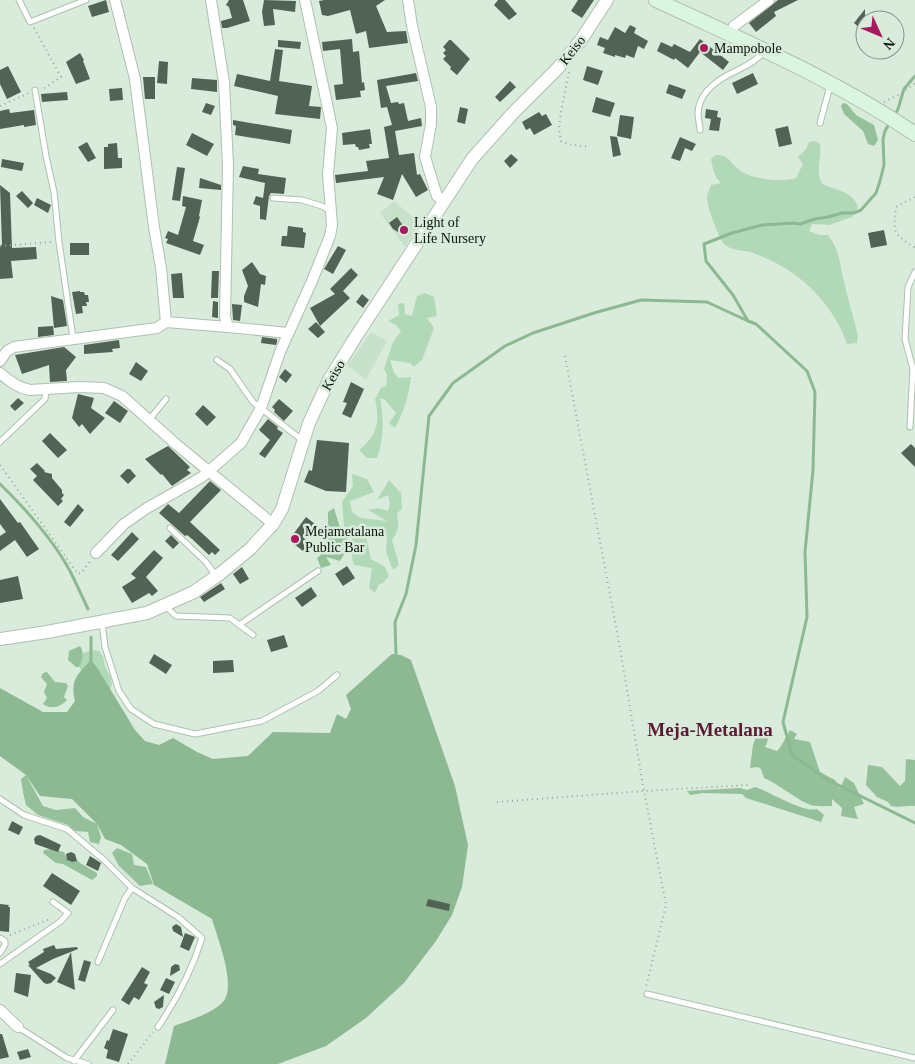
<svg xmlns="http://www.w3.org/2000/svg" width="915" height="1064" font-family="'Times New Roman',serif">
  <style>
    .built { fill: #c8e1cb }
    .green { fill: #b2d9b7 }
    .forest { fill: #94c19a }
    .water { fill: #8cb992 }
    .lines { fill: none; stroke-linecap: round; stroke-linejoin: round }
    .stream { stroke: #8cb992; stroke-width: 3 }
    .building { fill: #526254 }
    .service-casing { stroke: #aec0b0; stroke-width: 7 }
    .minor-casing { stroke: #aec0b0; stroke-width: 12 }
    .tertiary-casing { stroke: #aec0b0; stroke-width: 14 }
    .secondary-casing { stroke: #aec0b0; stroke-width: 16 }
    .path { stroke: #98a79a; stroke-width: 2; stroke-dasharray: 1 4; stroke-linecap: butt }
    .service { stroke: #fff; stroke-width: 5 }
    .minor { stroke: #fff; stroke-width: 10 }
    .tertiary { stroke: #fff; stroke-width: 12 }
    .secondary { stroke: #dbf6e0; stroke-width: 14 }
    .poi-dot { fill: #a71a5e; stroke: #d9ecdb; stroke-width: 2 }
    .labels { text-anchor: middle; stroke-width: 5; stroke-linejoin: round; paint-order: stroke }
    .poi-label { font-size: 14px; fill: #0a100b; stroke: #d9ecdb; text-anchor: start }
    .street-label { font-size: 14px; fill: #0a100b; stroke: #d9ecdb }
    .district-label { font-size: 19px; font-weight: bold; fill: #5c1a36; stroke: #d9ecdb }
  </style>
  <rect width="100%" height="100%" fill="#d9ecdb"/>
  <path class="built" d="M 394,201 L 420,223 L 405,247 L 380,213 Z
    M 371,332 L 387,341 L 366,379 L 347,366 Z"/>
  <path class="green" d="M 815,141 L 820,144 C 822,158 815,170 822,184 C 835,190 853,191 858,207 L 852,217 L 829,225 L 812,224 L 809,231 L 819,235 L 828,235 C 840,249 840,268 845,286 C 849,303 854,319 858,336 L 857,343 L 847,344 C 835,307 801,272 765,258 C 760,256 756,254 751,252 C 742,250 733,251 725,245 C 719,240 706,204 707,196 C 708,192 710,188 711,185 L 721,183 C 714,176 713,169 711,159 L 716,155 C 728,154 730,162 738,169 C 749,179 783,183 796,178 L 803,164 L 798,157 L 806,149 L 809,142 Z
    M 425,293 L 434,297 L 437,316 L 427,318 L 434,328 L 422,360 L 414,367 L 410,363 L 390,360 L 394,373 L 399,378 L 411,377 C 409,395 404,412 395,428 L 389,423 L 396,413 L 385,400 L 380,398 C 384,419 384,438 377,458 L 367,458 L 359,450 C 378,435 380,421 375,399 L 381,388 L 386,386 L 387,375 L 384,369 L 393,342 L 401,331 L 396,325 L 388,321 L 399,315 L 398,304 L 404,303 L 405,314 L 412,316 L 417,296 Z
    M 352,474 L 367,479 L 374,492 L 350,501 L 352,512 L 361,518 L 387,521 L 368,510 L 378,508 L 388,511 L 390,504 L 388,495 L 377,500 L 389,480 L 401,493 L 402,509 L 397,513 C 399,525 399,531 392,540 L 399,565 L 393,570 L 386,552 L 387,536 L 381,529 L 372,529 L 365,531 L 371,559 L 385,567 L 389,576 L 383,583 L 379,584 L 375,593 L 369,588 L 372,568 L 354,565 C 350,554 353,543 351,531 L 344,526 L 342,502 L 353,486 Z
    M 94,650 C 98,651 99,650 101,654 C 104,657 104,662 105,666 C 108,674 115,681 110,689 L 107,686 L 83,673 L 79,667 L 83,653 Z"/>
  <path class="forest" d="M 843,103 L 847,104 L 856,115 L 874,125 L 878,140 L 874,146 L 868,144 L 863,131 L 844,114 L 841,106 Z
    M 334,508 L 341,531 L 347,537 L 348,542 L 342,547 L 345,553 L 340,561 L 326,557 L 331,565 L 321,568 L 317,558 L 323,553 L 322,545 L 328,525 L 328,512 Z
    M 80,646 C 85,652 82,661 79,667 L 76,667 L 68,660 L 69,651 Z
    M 47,672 L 55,682 L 66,683 L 68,686 L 64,697 L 67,700 C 60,707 52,710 43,704 L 47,698 L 44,692 L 47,684 L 41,677 L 43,673 Z
    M 764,726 C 770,733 769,739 765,747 L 777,751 C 783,745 785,737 790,730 L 797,734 L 794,739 L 810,742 L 820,772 L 835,780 L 840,789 L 845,777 L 854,783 L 864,804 L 854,807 L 858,819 L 841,816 L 842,808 L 832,799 L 832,806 C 825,806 813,807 808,804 C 793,797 780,785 764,778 L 761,769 L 758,767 L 750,768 L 753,745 L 759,728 Z
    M 906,759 L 915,760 L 915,806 C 906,805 900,808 891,806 L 888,802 L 877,797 L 866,785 L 868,765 L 882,767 L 900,786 L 905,781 Z
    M 26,775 L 43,806 L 56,810 L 75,808 L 83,817 L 97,824 L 101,837 L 99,844 L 90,842 L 88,832 L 75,831 L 68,825 L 38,815 L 26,805 L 23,792 L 21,779 Z
    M 755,787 C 771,792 803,813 817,809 L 824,815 L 821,822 L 746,798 L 742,794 L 703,793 L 690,795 L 687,791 L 740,788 L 747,790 Z
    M 117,848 L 132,854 L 134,865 L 146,867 L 153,884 L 140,886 L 119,866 L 112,853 Z
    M 51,849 L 64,852 L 68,861 L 72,862 L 76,860 L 78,861 L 80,863 L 97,873 L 97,876 L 92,880 L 63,864 L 56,863 L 43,853 L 44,850 Z"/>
  <path class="water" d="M 392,654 L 401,655 L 411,660 L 455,786 L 468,845 L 462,887 L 452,915 L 436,941 L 404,983 L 366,1018 L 326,1046 L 278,1064 L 165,1064 L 174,1026 C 187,1021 218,1012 225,999 C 235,981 217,937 212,919 L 154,885 L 147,864 L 121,845 L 105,839 L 97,824 L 72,799 L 40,796 L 26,775 L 0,756 L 0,688 L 43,712 L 67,712 L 75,701 C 70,680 77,675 91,660 L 98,669 L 135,730 L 145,741 L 159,745 L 173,738 L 197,752 L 213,759 L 248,756 L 273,732 L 330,733 L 337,714 L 346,719 L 351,709 L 346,695 Z"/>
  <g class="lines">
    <path class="stream" d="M 894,117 L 898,109 L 904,89 L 915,76
      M 890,122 L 885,131 L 883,139 L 884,165 L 880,181 L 876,193 L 861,210 L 854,213 L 842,213 L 828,217 L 815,219 L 800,224 L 793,223 L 762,225 L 732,233 L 704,244 L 706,261 L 733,295 L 748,321 L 756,324 L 807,371 L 815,392 L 813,470 L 805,552 L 807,617 L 783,722 L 792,755 L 828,780 L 915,823
      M 0,484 C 24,507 54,541 70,571 C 76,583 82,596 88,609
      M 91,637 L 91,663
      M 395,658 L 396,655 L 395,622 L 406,594 L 416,545 L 429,416 L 453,383 L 505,346 L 533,333 L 594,313 L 641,300 L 707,302 L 748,321"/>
  </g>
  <path class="building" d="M 106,0 L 109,12 L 92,17 L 88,6 Z
    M 229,0 L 243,0 L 250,21 L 227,28 L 222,28 L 221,21 L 232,18 L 229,7 L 226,5 Z
    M 264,0 L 296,1 L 295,12 L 273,9 L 275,25 L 264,26 L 262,12 Z
    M 324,0 L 385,0 L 376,6 L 387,32 L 406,31 L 408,43 L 369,48 L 366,31 L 356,34 L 350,10 L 328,16 L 322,15 L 319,1 Z
    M 498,0 L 505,0 L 517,14 L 509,20 L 494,5 Z
    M 578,0 L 594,0 L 582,18 L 571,11 Z
    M 778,0 L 798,0 L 774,12 L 776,16 L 756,32 L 749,23 Z
    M 865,9 L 865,33 L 854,23 Z
    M 630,25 L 636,28 L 634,33 L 648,41 L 644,49 L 638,46 L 634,58 L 626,55 L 625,58 L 615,55 L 615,57 L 603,53 L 605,48 L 597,45 L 600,37 L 608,40 L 615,27 L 625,33 Z
    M 352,39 L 353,52 L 359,51 L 362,83 L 364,82 L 365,90 L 360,91 L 361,97 L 336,100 L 334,85 L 343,84 L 340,49 L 323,51 L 322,42 Z
    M 700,39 L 729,62 L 723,70 L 700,52 L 688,68 L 675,58 L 674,60 L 657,51 L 661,42 L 672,47 L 674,44 L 690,52 Z
    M 278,40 L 301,42 L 300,49 L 278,47 Z
    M 449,40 L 451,40 L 470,59 L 457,75 L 450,69 L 451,67 L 443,59 L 446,56 L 443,53 L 446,50 L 443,47 Z
    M 275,49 L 283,50 L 279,81 L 312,86 L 309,106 L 321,107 L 320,119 L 275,114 L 278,96 L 234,86 L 237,74 L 270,81 Z
    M 80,53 L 84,60 L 83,61 L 90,79 L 76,84 L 66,62 Z
    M 159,61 L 168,62 L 167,84 L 157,83 Z
    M 8,66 L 21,92 L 7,99 L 0,84 L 0,70 Z
    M 587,66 L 603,71 L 598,85 L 583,80 Z
    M 416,73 L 418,81 L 386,86 L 391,103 L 398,102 L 399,104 L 404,103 L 408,121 L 421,118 L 422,126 L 395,131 L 399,155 L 414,153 L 417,175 L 420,174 L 428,190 L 416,197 L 402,174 L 393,200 L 377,194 L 384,177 L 336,183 L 335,175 L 368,171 L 366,161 L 389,158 L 384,127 L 392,125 L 387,107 L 381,108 L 377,80 Z
    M 753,73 L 758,84 L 737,94 L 732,83 Z
    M 143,77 L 155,77 L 155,99 L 145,99 Z
    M 192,78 L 217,80 L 217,92 L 191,89 Z
    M 510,81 L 516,87 L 500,102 L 495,97 Z
    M 669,84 L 686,90 L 682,99 L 666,93 Z
    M 122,88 L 123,100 L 110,101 L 109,89 Z
    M 67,92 L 68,100 L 42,102 L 41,94 Z
    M 596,97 L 615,103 L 610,117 L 592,112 Z
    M 206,103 L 215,106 L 211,115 L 202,112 Z
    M 460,107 L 468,109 L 465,124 L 457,122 Z
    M 9,109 L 10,113 L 34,110 L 36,125 L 24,127 L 24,125 L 0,129 L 0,111 Z
    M 706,109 L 718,111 L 717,117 L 721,118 L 719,131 L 709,130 L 711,119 L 705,118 Z
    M 539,112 L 542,116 L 546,114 L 552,125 L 534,135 L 530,128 L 526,130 L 522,122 Z
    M 620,115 L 634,117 L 631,139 L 617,136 Z
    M 233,120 L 292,130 L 290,144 L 235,135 L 236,126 L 233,125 Z
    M 788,126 L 792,144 L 779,147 L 775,129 Z
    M 370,129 L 372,144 L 369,144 L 370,148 L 359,150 L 358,147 L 356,147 L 355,144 L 343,145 L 342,133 Z
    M 192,133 L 214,144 L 207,156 L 186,145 Z
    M 610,136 L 617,137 L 621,155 L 613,157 Z
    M 680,137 L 696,144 L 692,151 L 685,148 L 680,161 L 671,158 Z
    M 87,142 L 96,158 L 88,162 L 78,147 Z
    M 117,143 L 118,158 L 122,158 L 122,168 L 104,169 L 104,147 L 108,147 L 108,144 Z
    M 511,154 L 518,160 L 510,168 L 504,161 Z
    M 2,159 L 24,163 L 22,171 L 1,167 Z
    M 243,166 L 259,169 L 258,174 L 286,178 L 284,194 L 271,193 L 269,196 L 266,220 L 260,219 L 260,206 L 253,204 L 256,196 L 263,198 L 265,183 L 239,177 Z
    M 177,167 L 185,168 L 180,201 L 172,200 Z
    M 200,178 L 221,185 L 221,190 L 199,188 Z
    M 0,185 L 10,193 L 12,248 L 36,247 L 37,259 L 11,261 L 13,278 L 0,279 L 0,245 L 2,245 Z
    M 22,191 L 33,203 L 28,208 L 16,196 Z
    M 183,196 L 202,200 L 199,216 L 200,217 L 193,241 L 204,245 L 200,255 L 166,243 L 168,239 L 165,238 L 168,231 L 178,235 L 186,207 L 182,206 Z
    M 37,198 L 51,205 L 48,213 L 34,205 Z
    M 397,217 L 404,227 L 398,232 L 393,229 L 389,223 Z
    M 288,226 L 303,228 L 303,232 L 306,233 L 304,248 L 281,246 L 282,236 L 287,236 Z
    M 884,230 L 887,245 L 871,248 L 868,233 Z
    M 70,243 L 89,243 L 89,255 L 70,255 Z
    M 338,246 L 346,250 L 333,274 L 324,269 Z
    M 252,262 L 260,274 L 266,276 L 265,285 L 261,284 L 258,307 L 244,302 L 244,296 L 248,286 L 242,270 Z
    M 351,268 L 358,275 L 343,291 L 350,298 L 320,326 L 310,308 L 335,294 L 330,289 Z
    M 212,271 L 219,271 L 218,298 L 211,298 Z
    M 182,273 L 184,298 L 173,298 L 171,274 Z
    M 80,291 L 80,292 L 84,292 L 85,295 L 88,295 L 89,302 L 86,302 L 87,306 L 82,306 L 83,313 L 76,314 L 72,292 Z
    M 362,294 L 369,300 L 363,308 L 356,302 Z
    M 51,296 L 63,300 L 67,326 L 54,328 Z
    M 213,301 L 218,302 L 218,318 L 212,317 Z
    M 232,304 L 242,305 L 240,321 L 233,320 Z
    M 316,322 L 325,332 L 318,338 L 308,329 Z
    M 53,326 L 54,335 L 38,337 L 38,327 Z
    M 262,337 L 277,339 L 277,342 L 276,345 L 261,343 Z
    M 119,340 L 120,348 L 112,349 L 113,352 L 84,354 L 84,345 Z
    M 64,347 L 76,357 L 66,370 L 67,381 L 50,382 L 49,365 L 22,374 L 15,355 Z
    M 136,362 L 148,371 L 141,381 L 129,374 Z
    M 285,369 L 292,375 L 286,383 L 279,377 Z
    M 351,382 L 364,389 L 351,418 L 342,414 L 347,403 L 343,402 Z
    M 78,394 L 94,398 L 91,408 L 105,418 L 90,434 L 82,424 L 79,427 L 72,418 Z
    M 18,398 L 24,403 L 15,411 L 10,406 Z
    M 279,399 L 293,411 L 284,421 L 274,412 L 275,410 L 272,407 Z
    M 114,401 L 128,411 L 120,423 L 105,413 Z
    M 203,405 L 216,417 L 207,426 L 195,414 Z
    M 268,419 L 278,427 L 277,429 L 283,433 L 265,458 L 259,454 L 270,440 L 259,430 Z
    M 50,433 L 67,450 L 58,458 L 42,441 Z
    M 317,440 L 349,443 L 346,492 L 326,491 L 304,482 L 309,470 L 312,471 Z
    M 911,444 L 915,448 L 915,467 L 901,453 Z
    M 168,446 L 190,467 L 187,470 L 191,473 L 172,486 L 162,474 L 161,475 L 145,459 Z
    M 37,463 L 45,471 L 44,472 L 52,474 L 52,478 L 62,490 L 62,493 L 64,495 L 61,499 L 63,501 L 58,506 L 33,480 L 37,476 L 30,469 Z
    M 127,469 L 130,469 L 136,476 L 128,484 L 120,476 Z
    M 210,481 L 221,490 L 190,522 L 220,550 L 215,555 L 212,552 L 209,555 L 192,539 L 187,535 L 185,536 L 159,513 L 168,504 L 179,513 Z
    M 0,499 L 18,523 L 20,522 L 39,549 L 27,557 L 15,540 L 0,551 L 0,536 L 6,532 L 0,524 Z
    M 78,504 L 84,510 L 70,527 L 64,522 Z
    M 306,517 L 315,524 L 304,538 L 309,542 L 303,551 L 289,540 Z
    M 132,532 L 139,539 L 118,561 L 111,555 Z
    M 171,535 L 179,543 L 173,549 L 165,541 Z
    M 154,550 L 163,558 L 146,577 L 158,591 L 152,596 L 149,593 L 132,603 L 122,587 L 136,578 L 131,574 Z
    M 347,566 L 355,578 L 343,586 L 335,574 Z
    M 242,567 L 249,579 L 240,584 L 233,574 Z
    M 18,576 L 23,599 L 0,603 L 0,580 Z
    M 221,583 L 225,589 L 204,602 L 200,597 Z
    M 311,587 L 317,596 L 302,607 L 295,598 Z
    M 284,635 L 288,647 L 271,652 L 267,640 Z
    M 154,654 L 172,665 L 166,674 L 149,663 Z
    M 233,660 L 234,672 L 213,673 L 213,661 Z
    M 12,821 L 23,827 L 19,835 L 8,830 Z
    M 40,835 L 61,845 L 58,852 L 35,844 L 34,839 L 36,836 Z
    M 71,852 L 75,854 L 77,861 L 72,862 L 67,860 L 66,854 Z
    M 90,856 L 101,863 L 98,871 L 86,865 Z
    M 52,873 L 80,891 L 71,905 L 43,886 Z
    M 428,899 L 450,904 L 449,911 L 426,906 Z
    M 0,904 L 9,905 L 8,907 L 10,907 L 9,932 L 0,931 Z
    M 176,924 L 181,927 L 183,937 L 173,931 L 172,927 Z
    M 185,933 L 195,937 L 189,951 L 180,947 Z
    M 54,945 L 56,949 L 77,947 L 78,949 L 53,959 L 36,968 L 51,974 L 56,978 L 51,983 L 47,984 L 44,983 L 28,965 L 30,965 L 28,962 L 44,952 L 43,949 Z
    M 71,952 L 75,990 L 57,982 Z
    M 84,960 L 91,962 L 85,982 L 78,980 Z
    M 175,964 L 179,965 L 180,970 L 170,976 L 171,967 Z
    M 142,967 L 150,972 L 144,983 L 148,985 L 139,1000 L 134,997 L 129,1005 L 121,1000 Z
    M 16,973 L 31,975 L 28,997 L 14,992 Z
    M 166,978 L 175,982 L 169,994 L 160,990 Z
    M 164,995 L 163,1007 L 159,1009 L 156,1008 L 154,1002 Z
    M 113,1029 L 128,1034 L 119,1062 L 106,1058 L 108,1050 L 104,1048 L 107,1040 L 109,1041 Z
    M 0,1034 L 2,1034 L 9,1057 L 0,1059 Z
    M 28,1049 L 31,1057 L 20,1060 L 17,1052 Z"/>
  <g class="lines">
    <g class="service-casing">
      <path id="service" d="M 19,0 L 30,22 L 86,0
        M 35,90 L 46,156 L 54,192 L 59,242 L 73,338
        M 820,123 L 830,86
        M 700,130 C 700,125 698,119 698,114 C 698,92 720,78 738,70 C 747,65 757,61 763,52
        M 273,198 L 302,200 L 322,206 L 331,211
        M 217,360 L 230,369 L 253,402 L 302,440
        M 149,420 L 166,399
        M 910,427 L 913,369 L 905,339 L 908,287 L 915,272
        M 0,442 L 45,399 L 46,389
        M 170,528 L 206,562 L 216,576
        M 166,607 L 176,616 L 230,618 L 253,635
        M 102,622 L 105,647 L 119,691 L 131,709 L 154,724 L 195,734 L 262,721 L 318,691 L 337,675
        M 239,625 L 318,571
        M 0,799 L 24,815 L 67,829 L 104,860 L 132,888 L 178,917 L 202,938 C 192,970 177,999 158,1027
        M 0,938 L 5,941 L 5,945 L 0,953
        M 98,962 L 125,898 L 132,888
        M 0,964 L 61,921 L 68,913 L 53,902
        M 647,994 L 915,1058
        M 18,1027 L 67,1058 L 88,1064
        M 74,1061 L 113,1010"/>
    </g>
    <g class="minor-casing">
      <path id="minor" d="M 115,0 L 135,79 L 154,227 L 161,268 L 166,322
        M 211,0 L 224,82 L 228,166 L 225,317 L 228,327 L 288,333
        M 408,0 L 412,26 L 431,107 L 431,124 L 425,157 L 437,196 L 445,201
        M 730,34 L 734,26 L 769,0
        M 0,361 L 7,351 L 14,347 L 157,328 L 166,322 L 228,327
        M 0,373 C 9,381 18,388 30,390 L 79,387 L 104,388 L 122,396 L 177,445 L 273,524
        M 96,553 L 124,524 L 147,508 L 202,477 L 241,443 L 261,408 L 280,352 L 312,281 L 330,236 L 332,225 L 328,174 L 332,128 L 305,0
        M 0,1010 L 18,1027"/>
    </g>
    <g class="tertiary-casing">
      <path id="tertiary" d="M 0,639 L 47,632 L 147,613 L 194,592 L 221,573 L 250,549 L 273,524 L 282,509 L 309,423 L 329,380 L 355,338 L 472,159 L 513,113 L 558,68 L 581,40 L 607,0"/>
    </g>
    <g class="secondary-casing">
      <path id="secondary" d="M 656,0 C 744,41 834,79 915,134"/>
    </g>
    <path class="path" d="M 34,28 L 61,77 L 43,89
      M 569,72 L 561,112 L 559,129 L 561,141 L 567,144 L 590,147
      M 884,102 L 904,92 L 915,83
      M 0,106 L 29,93
      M 915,197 L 896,207 C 893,234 893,233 915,248
      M 0,246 L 52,242
      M 565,356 L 620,648 L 644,791 L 666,905 L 646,987
      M 0,465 L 78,574 L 82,572 L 91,560
      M 497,802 L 644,791 L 748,785
      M 10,935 L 50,919
      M 128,1064 L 153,1032"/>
    <use href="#service" class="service"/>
    <use href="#minor" class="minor"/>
    <use href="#tertiary" class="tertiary"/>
    <use href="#secondary" class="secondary"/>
  </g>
  <g class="poi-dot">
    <circle cx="704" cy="48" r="5"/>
    <circle cx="404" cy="230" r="5"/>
    <circle cx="295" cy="539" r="5"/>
  </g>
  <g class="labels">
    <g class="poi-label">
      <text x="714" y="53">Mampobole</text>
      <text x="414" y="227">Light of<tspan x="414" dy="16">Life Nursery</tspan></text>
      <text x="305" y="536">Mejametalana<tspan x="305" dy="16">Public Bar</tspan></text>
    </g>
    <g class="street-label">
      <text transform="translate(572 50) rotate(-52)" y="5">Keiso</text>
      <text transform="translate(333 375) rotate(-60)" y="5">Keiso</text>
    </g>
    <g class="district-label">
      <text x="710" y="736">Meja-Metalana</text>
    </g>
  </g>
  <g transform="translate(880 35) rotate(134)"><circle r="24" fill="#d9ecdb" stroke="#869488"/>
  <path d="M0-4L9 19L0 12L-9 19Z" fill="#a71a5e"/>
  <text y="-8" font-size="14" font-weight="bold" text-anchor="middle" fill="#0a100b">N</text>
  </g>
</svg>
